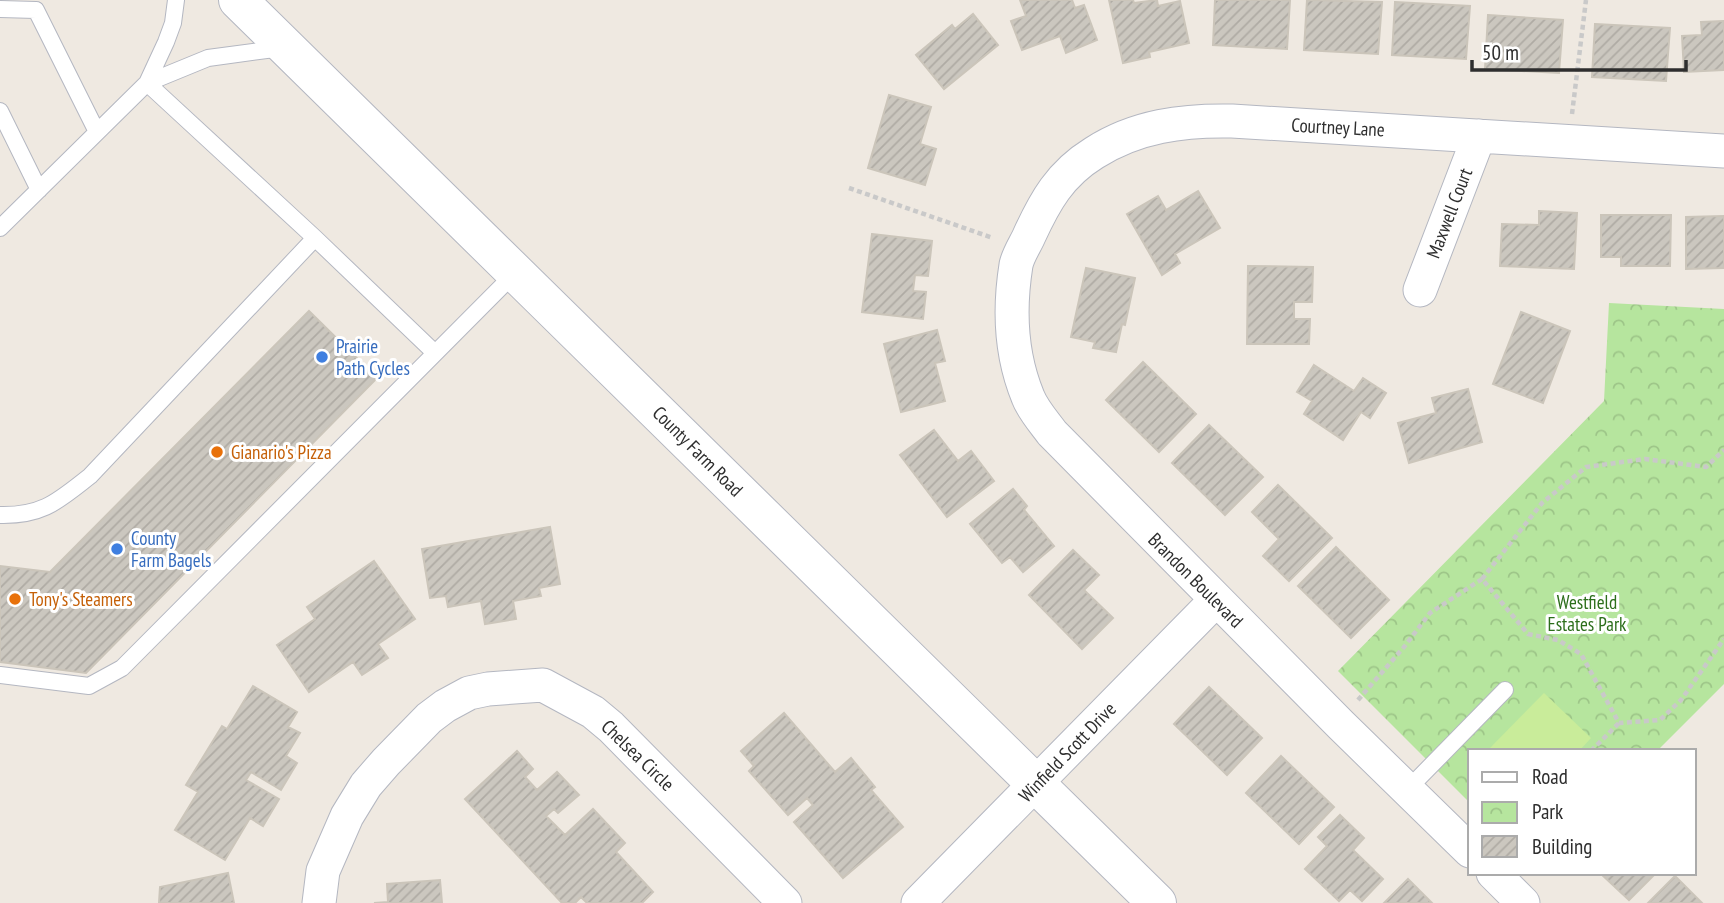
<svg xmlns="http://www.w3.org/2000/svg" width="1724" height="903" font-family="'PT Sans Narrow',sans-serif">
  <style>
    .park { fill: url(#park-crowns) }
    .pitch { fill: #c9ec9a }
    .building { fill: url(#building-hatch); stroke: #cbc5ba; stroke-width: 2 }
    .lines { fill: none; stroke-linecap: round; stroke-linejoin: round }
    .service-casing { stroke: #b4b7c1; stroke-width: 18 }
    .minor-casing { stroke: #b4b7c1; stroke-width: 35 }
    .secondary-casing { stroke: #b4b7c1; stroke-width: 40 }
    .path { stroke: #c9c9c9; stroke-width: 4.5; stroke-dasharray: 5 3.5; stroke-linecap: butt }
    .service { stroke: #fff; stroke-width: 16 }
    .minor { stroke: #fff; stroke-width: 33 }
    .secondary { stroke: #fff; stroke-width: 38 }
    .shop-dot { fill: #3f7fe0; stroke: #fff; stroke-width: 2.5 }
    .food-dot { fill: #e8710a; stroke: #fff; stroke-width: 2.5 }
    .labels { text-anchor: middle; stroke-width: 6; stroke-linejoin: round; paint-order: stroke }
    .street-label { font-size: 19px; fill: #2e2e2e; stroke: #fff }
    .shop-label { font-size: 19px; fill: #366cbe; stroke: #fff; text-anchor: start }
    .food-label { font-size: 19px; fill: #c56008; stroke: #fff; text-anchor: start }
    .park-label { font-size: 19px; fill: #2c6e1b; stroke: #fff }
  </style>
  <defs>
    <pattern id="park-crowns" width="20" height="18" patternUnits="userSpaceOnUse" patternTransform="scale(1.75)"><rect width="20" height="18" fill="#b6e59e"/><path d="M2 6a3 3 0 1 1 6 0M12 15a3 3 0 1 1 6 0" fill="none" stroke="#9dc588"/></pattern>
    <pattern id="building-hatch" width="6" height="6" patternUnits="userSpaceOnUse" patternTransform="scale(1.75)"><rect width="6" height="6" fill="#cbc7bf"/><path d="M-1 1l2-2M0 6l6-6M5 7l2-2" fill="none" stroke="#afaba4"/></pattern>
  </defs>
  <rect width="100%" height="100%" fill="#efe9e1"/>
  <path class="park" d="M 1609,303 L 1724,309 L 1724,684 L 1657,751 L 1470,751 L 1470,803 L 1338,671 L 1604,401 Z"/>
  <path class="pitch" d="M 1544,693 L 1591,738 L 1579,751 L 1487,751 Z"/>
  <path class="building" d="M 1020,0 L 1072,0 L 1075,8 L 1084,5 L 1097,40 L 1066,53 L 1060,36 L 1022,50 L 1011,21 L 1026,16 Z
    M 1109,0 L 1133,0 L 1134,3 L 1157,0 L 1158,6 L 1180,1 L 1189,43 L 1149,52 L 1150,57 L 1123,63 Z
    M 1215,0 L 1290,0 L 1287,49 L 1213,45 Z
    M 1307,0 L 1382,2 L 1378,54 L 1304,50 Z
    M 1395,2 L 1470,6 L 1466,59 L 1392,55 Z
    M 973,14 L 998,45 L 944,89 L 916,55 L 952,25 L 955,29 Z
    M 1488,15 L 1563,20 L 1559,73 L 1485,69 Z
    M 1724,21 L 1724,70 L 1684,72 L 1682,36 L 1702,35 L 1701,22 Z
    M 1595,24 L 1670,28 L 1666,81 L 1592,77 Z
    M 889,95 L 931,107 L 920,144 L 936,149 L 925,185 L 868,168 Z
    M 1198,191 L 1220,228 L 1175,254 L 1180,263 L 1162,275 L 1127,214 L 1158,196 L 1166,210 Z
    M 1539,211 L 1577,213 L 1574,269 L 1500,266 L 1502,224 L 1539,225 Z
    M 1601,215 L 1671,215 L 1670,266 L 1621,266 L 1621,257 L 1601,257 Z
    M 1724,216 L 1724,268 L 1686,269 L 1686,217 Z
    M 872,234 L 932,241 L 928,276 L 915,275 L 913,291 L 926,292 L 923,319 L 862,312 Z
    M 1248,266 L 1313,267 L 1312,302 L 1294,302 L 1294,319 L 1310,319 L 1309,344 L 1247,344 Z
    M 1086,268 L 1135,278 L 1125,325 L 1122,324 L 1116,352 L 1093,348 L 1095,342 L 1071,337 Z
    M 309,311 L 377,378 L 86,673 L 0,662 L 0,566 L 50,572 Z
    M 1521,312 L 1570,331 L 1543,403 L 1493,384 Z
    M 937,330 L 945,361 L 935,363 L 945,401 L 901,412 L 884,344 Z
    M 1143,362 L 1196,414 L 1159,452 L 1106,400 Z
    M 1314,365 L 1354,391 L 1363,378 L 1386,393 L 1370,418 L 1361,412 L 1343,440 L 1304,414 L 1312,401 L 1297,392 Z
    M 1468,389 L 1482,442 L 1409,463 L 1398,423 L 1436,413 L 1432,398 Z
    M 1209,425 L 1263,477 L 1225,515 L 1172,463 Z
    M 934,430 L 958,461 L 971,451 L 994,481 L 947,517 L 900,455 Z
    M 1278,485 L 1332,538 L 1289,581 L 1263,556 L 1279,539 L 1252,512 Z
    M 1013,489 L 1027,506 L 1024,510 L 1054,546 L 1023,572 L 1010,557 L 1002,563 L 970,524 Z
    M 550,527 L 560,584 L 539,588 L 541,596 L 513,601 L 516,619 L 485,624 L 481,601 L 448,607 L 446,596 L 430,598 L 422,549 Z
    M 1336,547 L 1389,600 L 1351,638 L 1298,586 Z
    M 1073,550 L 1099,575 L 1084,590 L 1113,618 L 1082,649 L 1029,595 Z
    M 374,561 L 415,619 L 378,644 L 388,658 L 362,675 L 353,662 L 309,692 L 277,645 L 315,619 L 307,607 Z
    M 253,686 L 297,712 L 288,727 L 300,733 L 286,756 L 297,763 L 281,790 L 251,772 L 246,780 L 279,799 L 263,826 L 250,818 L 225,860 L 175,830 L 198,792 L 186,785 L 222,726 L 227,729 Z
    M 1209,687 L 1262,738 L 1227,775 L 1174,724 Z
    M 784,713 L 835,772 L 851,758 L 875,787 L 871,790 L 903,827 L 843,878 L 794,822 L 813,805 L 807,798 L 788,815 L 749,771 L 754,766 L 741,751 Z
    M 517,751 L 533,769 L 525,777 L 537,790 L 557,772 L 579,795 L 558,813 L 554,809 L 546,816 L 565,835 L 593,809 L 625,843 L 616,852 L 653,892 L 642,903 L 587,903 L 581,897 L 575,903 L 562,903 L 465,799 Z
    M 1281,756 L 1334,807 L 1299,844 L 1246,793 Z
    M 1340,815 L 1364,838 L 1353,850 L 1383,879 L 1362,901 L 1350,890 L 1339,901 L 1305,869 L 1327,846 L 1318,837 Z
    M 228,873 L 234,903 L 159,903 L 160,887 Z
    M 1600,873 L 1652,873 L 1654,875 L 1629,900 Z
    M 1675,876 L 1702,903 L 1648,903 Z
    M 1408,879 L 1432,903 L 1384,903 Z
    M 440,880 L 442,903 L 374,903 L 388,902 L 387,884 Z"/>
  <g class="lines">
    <g class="service-casing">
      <path id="service" d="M 0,9 L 36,10 L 97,132
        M 147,83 L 315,238 L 435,353
        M 147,83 L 208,58 L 282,48
        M 0,111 L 39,190
        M 0,228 L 147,83 L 166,42 L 173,23 L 176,0
        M 0,515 C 43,516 58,501 90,476 L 315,238
        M 0,675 L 89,686 L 122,668 L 516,272
        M 1407,790 L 1505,690"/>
    </g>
    <g class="minor-casing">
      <path id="minor" d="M 1420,290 L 1479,136
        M 1470,851 L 1341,725 L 1052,433 C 1044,422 1033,410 1028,397 C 1011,356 1009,309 1016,265 C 1018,255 1025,245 1029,236 C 1045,201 1060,174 1094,153 C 1136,126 1183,120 1232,121 L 1724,151
        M 1493,873 L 1523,903
        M 319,903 L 323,871 L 347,816 L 366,785 L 386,762 L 429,718 L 445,706 L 469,693 L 488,689 L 543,685 L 593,712 L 611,727 L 785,903
        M 918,903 L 1216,600"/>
    </g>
    <g class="secondary-casing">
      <path id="secondary" d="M 238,0 L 1157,903"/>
    </g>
    <path class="path" d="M 1572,114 L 1586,0
      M 849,188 L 993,238
      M 1482,579 L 1542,503 L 1586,467 L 1645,459 L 1706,467 L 1724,450
      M 1358,700 L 1404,647 L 1430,613 L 1482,579 L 1528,634 L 1558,640 L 1581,654 L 1619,723 L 1660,720 L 1681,700 L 1724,639
      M 1591,751 L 1619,723"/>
    <use href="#service" class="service"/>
    <use href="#minor" class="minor"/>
    <use href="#secondary" class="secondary"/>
  </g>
  <g class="shop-dot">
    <circle cx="322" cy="357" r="7"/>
    <circle cx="117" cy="549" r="7"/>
  </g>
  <g class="food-dot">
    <circle cx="217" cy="452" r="7"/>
    <circle cx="15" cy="599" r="7"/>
  </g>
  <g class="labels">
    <g class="street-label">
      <text transform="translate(1338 127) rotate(3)" y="7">Courtney Lane</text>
      <text transform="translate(1449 213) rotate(-69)" y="7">Maxwell Court</text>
      <text transform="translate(698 451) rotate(45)" y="7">County Farm Road</text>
      <text transform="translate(1196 580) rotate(45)" y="7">Brandon Boulevard</text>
      <text transform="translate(1067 752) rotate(-46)" y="7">Winfield Scott Drive</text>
      <text transform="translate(638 755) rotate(44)" y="7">Chelsea Circle</text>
    </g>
    <g class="shop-label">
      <text x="336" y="353">Prairie<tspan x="336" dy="22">Path Cycles</tspan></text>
      <text x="131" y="545">County<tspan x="131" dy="22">Farm Bagels</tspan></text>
    </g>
    <g class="food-label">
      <text x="231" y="459">Gianario's Pizza</text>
      <text x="29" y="606">Tony's Steamers</text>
    </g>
    <g class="park-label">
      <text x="1587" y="609">Westfield<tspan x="1587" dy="22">Estates Park</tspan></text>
    </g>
  </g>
  <rect x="1468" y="749" width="228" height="126" fill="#ffffff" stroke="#ababab" stroke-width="2"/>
  <rect x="1482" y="772" width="35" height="10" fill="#ffffff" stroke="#ababab" stroke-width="2"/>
  <text x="1532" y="784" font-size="21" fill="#2e2e2e">Road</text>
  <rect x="1482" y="802" width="35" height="21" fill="url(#park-crowns)" stroke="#ababab" stroke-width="2"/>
  <text x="1532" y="819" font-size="21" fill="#2e2e2e">Park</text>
  <rect x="1482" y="836" width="35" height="21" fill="url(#building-hatch)" stroke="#ababab" stroke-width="2"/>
  <text x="1532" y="854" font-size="21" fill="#2e2e2e">Building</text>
  <path d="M1472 60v10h214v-10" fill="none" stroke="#2e2e2e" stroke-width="3.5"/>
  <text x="1482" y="60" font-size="21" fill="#2e2e2e" stroke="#ffffff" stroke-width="5" paint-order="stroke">50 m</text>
</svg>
